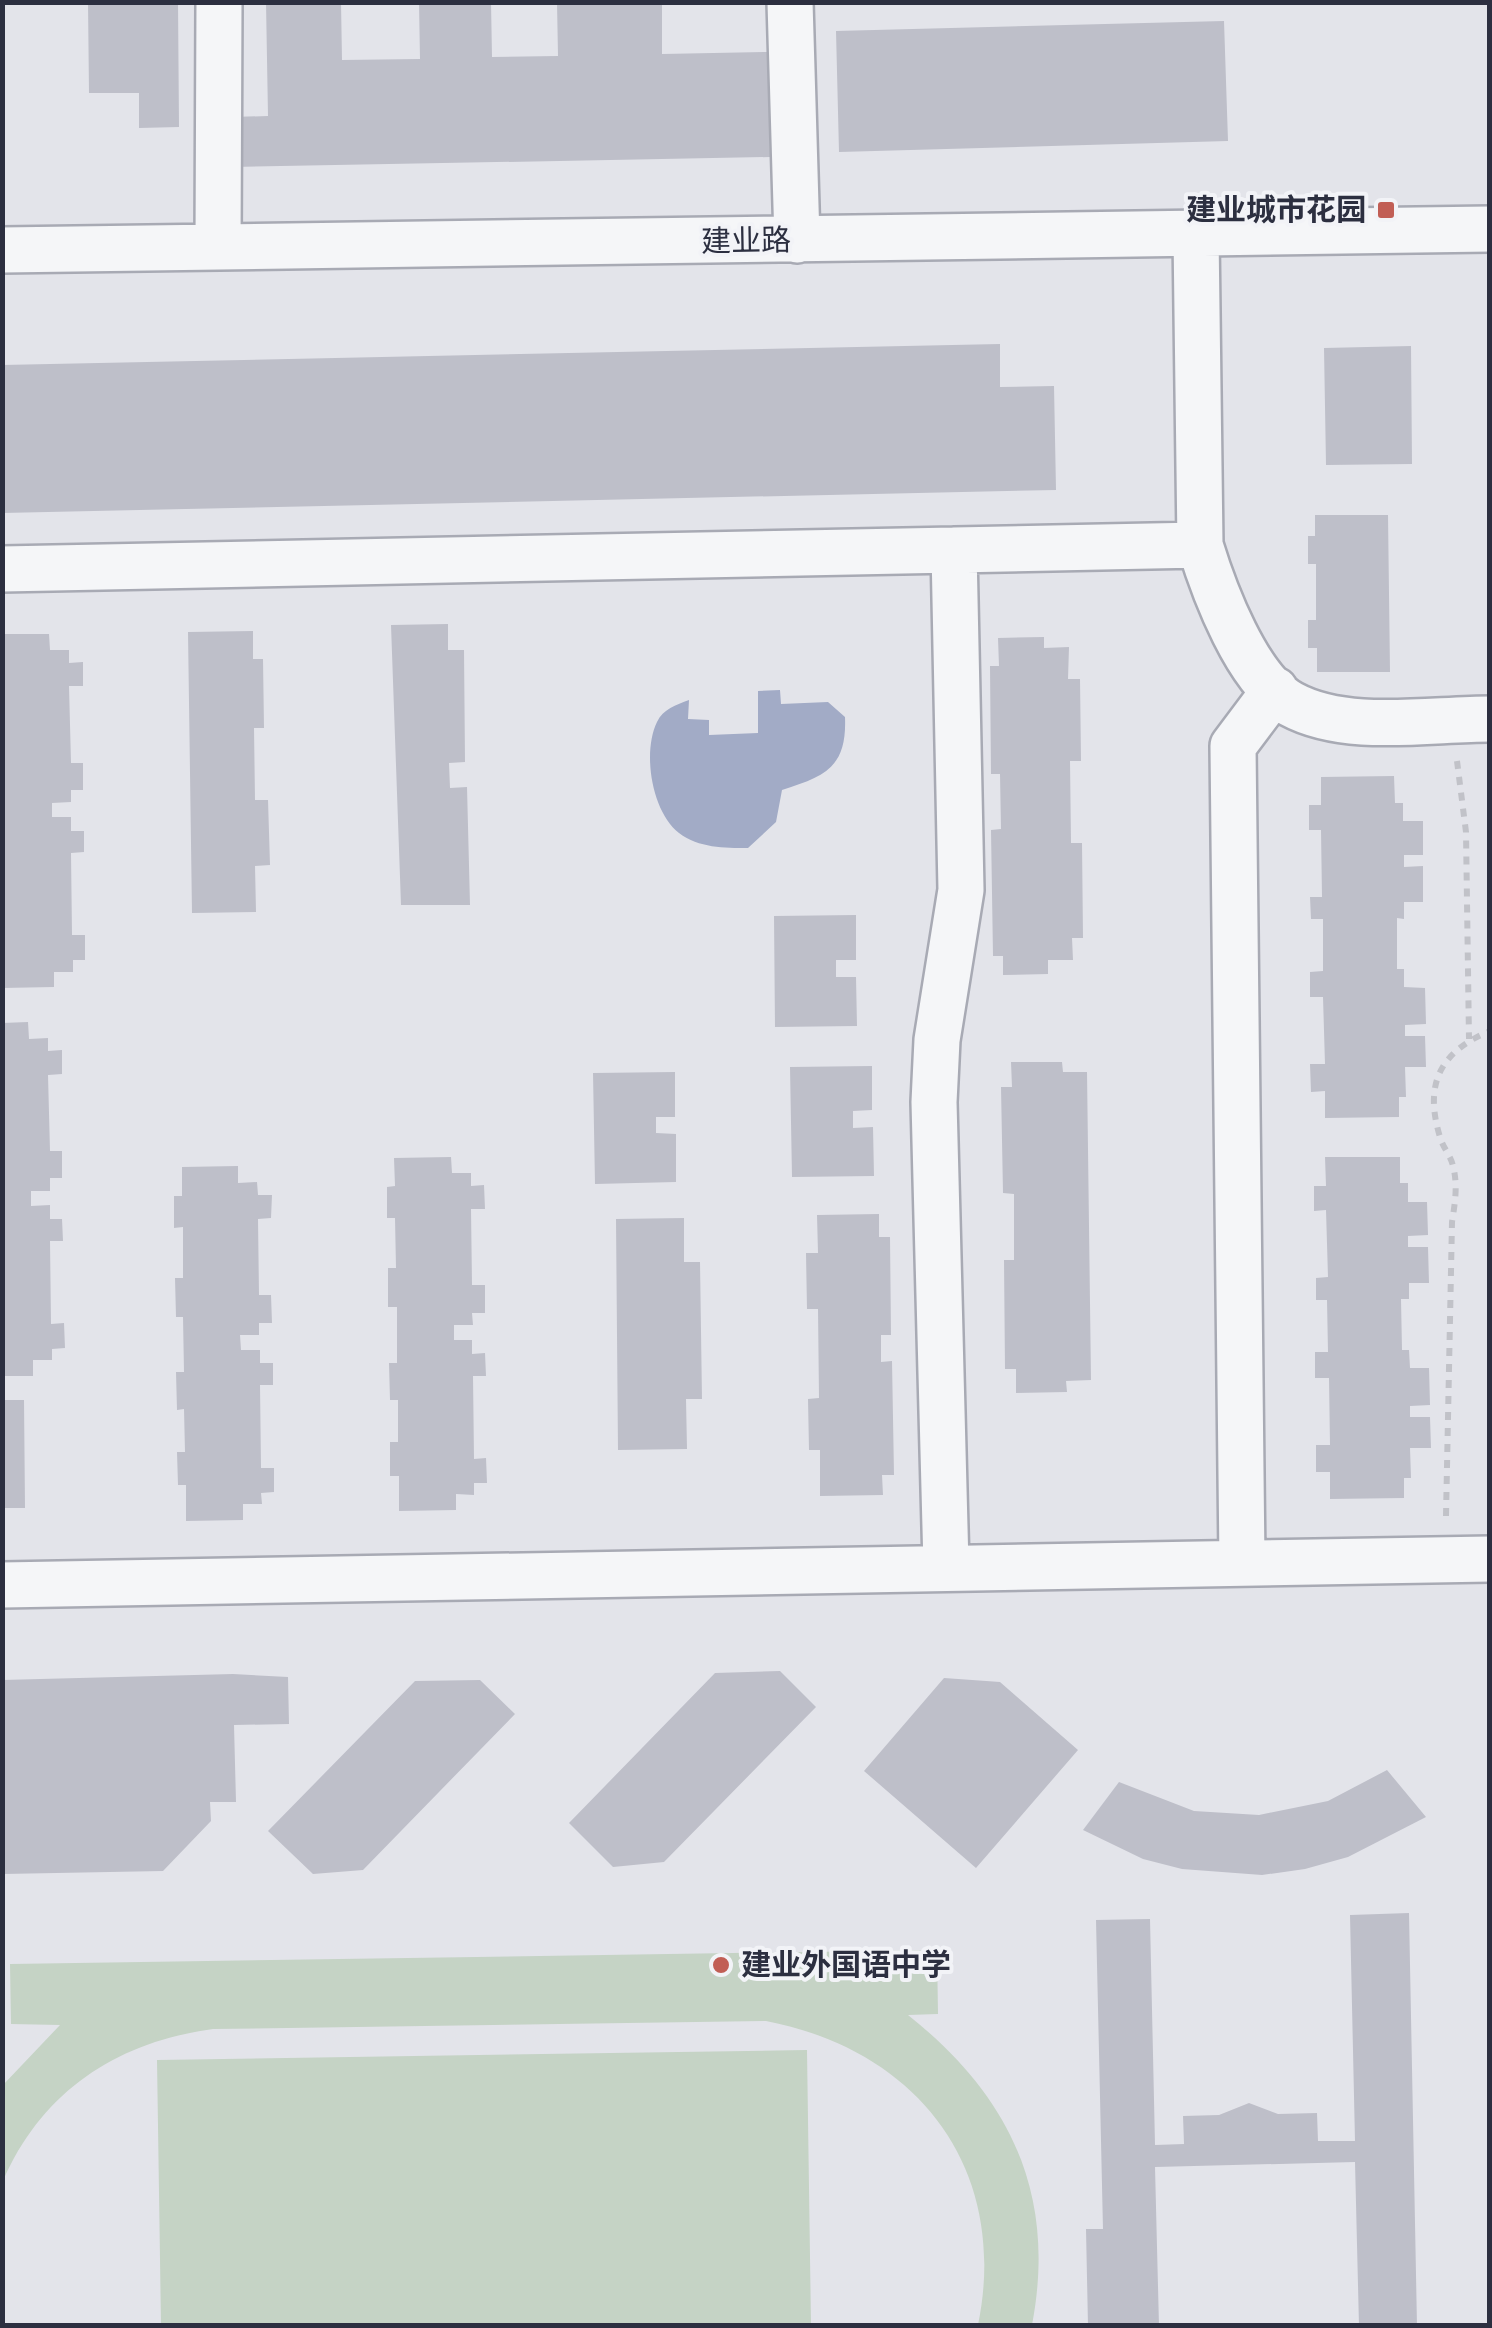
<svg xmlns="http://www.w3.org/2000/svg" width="1492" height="2328" font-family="Arial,'Noto Sans SC',sans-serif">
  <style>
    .green { fill: #c5d3c5 }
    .water { fill: #a2abc6 }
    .building { fill: #bebfc9 }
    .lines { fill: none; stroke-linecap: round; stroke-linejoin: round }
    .minor-casing { stroke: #a8aab4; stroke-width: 50 }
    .path { stroke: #c1c2c8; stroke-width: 6; stroke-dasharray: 8 8; stroke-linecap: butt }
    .minor { stroke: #f5f6f8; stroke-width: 45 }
    .poi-dot { fill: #c15e55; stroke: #f2f3f7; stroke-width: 4 }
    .labels { text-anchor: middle; stroke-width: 8; stroke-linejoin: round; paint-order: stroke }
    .poi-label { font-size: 30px; font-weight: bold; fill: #2c2f40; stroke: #f2f3f7; text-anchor: end }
    .street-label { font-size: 30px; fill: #2c2f40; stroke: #f2f3f7 }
  </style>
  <rect width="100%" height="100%" fill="#e3e4ea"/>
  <path class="green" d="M 937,1950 L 938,2014 L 908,2015 C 1010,2096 1057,2194 1032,2325 L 978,2325 C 1010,2169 918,2050 766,2021 L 213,2029 C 117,2042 42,2091 3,2181 L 3,2085 L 60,2025 L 11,2024 L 10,1964 Z
    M 807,2050 L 811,2325 L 161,2325 L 157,2060 Z"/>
  <path class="water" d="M 780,690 L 781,704 L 828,702 L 845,717 C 847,767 826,776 782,790 L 776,822 L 748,848 C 724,848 699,848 679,833 C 652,812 642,753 657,722 C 663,709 676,705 689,700 L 688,719 L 709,720 L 709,735 L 758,733 L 758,691 Z"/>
  <path class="building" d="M 88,2 L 178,2 L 179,127 L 139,128 L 139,93 L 89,93 Z
    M 266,2 L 341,2 L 342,60 L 420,59 L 419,2 L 491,2 L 492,57 L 558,56 L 557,2 L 662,2 L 662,54 L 768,52 L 770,157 L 233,167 L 232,117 L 268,116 Z
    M 1224,21 L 1228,141 L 839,152 L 836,31 Z
    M 1000,344 L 1000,387 L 1054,386 L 1056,490 L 2,513 L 2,365 Z
    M 1411,346 L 1412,464 L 1326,465 L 1324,348 Z
    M 1315,515 L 1388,515 L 1390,672 L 1317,672 L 1317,648 L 1308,648 L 1308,620 L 1316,620 L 1316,564 L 1308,564 L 1308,536 L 1315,536 Z
    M 448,624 L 448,650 L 464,650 L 465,762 L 449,763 L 450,788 L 467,787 L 470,905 L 401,905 L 391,625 Z
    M 253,631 L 253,659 L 263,659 L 264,728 L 254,728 L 255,800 L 268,800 L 270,865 L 255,866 L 256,912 L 192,913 L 188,632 Z
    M 2,634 L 49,634 L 50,650 L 69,650 L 69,663 L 83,662 L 83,686 L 69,686 L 71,763 L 83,763 L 83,790 L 71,790 L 71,802 L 52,803 L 52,817 L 71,817 L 71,831 L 84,831 L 84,852 L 71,853 L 72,935 L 85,935 L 85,960 L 73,960 L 73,972 L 54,972 L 54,987 L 2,988 Z
    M 1044,637 L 1044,648 L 1069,647 L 1068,679 L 1080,679 L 1081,761 L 1070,761 L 1071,843 L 1082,843 L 1083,938 L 1072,938 L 1073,960 L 1048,960 L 1048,974 L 1003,975 L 1003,956 L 993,956 L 991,830 L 1001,829 L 1000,774 L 991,774 L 990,666 L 999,666 L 998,638 Z
    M 1394,776 L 1395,803 L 1403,803 L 1403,821 L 1423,821 L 1423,855 L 1404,855 L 1404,867 L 1423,866 L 1423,902 L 1404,902 L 1404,919 L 1397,918 L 1397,969 L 1404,969 L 1404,987 L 1425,988 L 1426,1024 L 1405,1025 L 1405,1036 L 1425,1036 L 1426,1067 L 1405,1067 L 1406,1097 L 1399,1097 L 1399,1117 L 1325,1118 L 1325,1091 L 1311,1092 L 1310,1064 L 1325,1064 L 1323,997 L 1310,997 L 1310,972 L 1323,971 L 1323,919 L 1311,919 L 1310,897 L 1322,897 L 1321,830 L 1309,830 L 1309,805 L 1321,805 L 1321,777 Z
    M 856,915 L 856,960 L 836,960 L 836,977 L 856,977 L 857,1026 L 775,1027 L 774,916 Z
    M 28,1022 L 29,1039 L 48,1038 L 48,1051 L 62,1050 L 62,1074 L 48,1075 L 50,1151 L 62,1151 L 62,1178 L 50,1178 L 50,1191 L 31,1191 L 31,1206 L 50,1205 L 50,1219 L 62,1219 L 63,1241 L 50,1241 L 51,1324 L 64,1323 L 65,1348 L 52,1349 L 52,1360 L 33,1360 L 33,1376 L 2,1376 L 2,1023 Z
    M 1011,1062 L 1062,1062 L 1063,1072 L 1087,1072 L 1091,1380 L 1066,1381 L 1067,1392 L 1016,1393 L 1016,1369 L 1005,1369 L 1004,1260 L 1014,1260 L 1014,1194 L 1003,1193 L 1001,1087 L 1012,1087 Z
    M 872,1066 L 872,1110 L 853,1111 L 853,1128 L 873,1127 L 874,1176 L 792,1177 L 790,1067 Z
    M 675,1072 L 675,1117 L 656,1117 L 656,1133 L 676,1134 L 676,1182 L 595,1184 L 593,1073 Z
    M 451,1157 L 452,1173 L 471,1173 L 471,1186 L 484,1185 L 485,1209 L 471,1209 L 472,1285 L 485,1285 L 485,1313 L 472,1313 L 473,1325 L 454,1325 L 454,1340 L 472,1340 L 472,1354 L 485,1353 L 486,1376 L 473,1376 L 474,1459 L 486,1458 L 487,1483 L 474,1483 L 474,1495 L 456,1494 L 456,1510 L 399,1511 L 399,1476 L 390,1476 L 390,1442 L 398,1442 L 398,1400 L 390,1400 L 389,1363 L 397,1363 L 397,1307 L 388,1307 L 388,1268 L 396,1268 L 395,1218 L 387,1218 L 387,1187 L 395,1186 L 394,1158 Z
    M 1325,1157 L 1400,1157 L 1400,1183 L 1408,1183 L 1408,1202 L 1427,1202 L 1428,1235 L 1408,1236 L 1408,1247 L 1428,1247 L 1429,1283 L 1409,1283 L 1409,1299 L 1401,1299 L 1402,1350 L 1409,1350 L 1410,1368 L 1429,1368 L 1430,1405 L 1410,1406 L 1410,1417 L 1430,1417 L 1431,1448 L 1410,1448 L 1411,1478 L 1404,1478 L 1404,1498 L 1330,1499 L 1330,1472 L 1316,1472 L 1316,1445 L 1330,1445 L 1329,1378 L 1315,1378 L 1315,1352 L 1328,1352 L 1327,1300 L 1316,1300 L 1316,1278 L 1328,1277 L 1326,1210 L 1314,1211 L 1314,1186 L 1326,1186 Z
    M 238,1166 L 238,1183 L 257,1182 L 258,1195 L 272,1195 L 271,1218 L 258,1219 L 259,1295 L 271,1295 L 272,1323 L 259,1323 L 259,1335 L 240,1335 L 241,1350 L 260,1350 L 260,1363 L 273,1363 L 273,1385 L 260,1385 L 261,1468 L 274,1468 L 274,1492 L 261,1493 L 262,1504 L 243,1504 L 243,1520 L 186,1521 L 186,1485 L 178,1485 L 177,1452 L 185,1452 L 184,1409 L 177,1410 L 176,1372 L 184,1372 L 183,1317 L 176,1317 L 175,1278 L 183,1278 L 183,1227 L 174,1228 L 174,1196 L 182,1196 L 182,1167 Z
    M 879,1214 L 879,1237 L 890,1237 L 891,1335 L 881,1335 L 881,1362 L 892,1361 L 894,1475 L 882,1475 L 883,1495 L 820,1496 L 820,1450 L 809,1450 L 808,1399 L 819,1398 L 818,1309 L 807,1309 L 806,1253 L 818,1253 L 817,1215 Z
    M 684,1218 L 684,1262 L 700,1262 L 702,1399 L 686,1399 L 687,1449 L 618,1450 L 616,1219 Z
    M 2,1400 L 24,1400 L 25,1508 L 2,1508 Z
    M 780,1671 L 816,1707 L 664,1862 L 613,1867 L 569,1823 L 715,1673 Z
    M 233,1674 L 288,1677 L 289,1724 L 234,1725 L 236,1802 L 210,1802 L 211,1821 L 163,1871 L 3,1874 L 2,1680 Z
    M 944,1678 L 1000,1682 L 1078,1750 L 976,1868 L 864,1771 Z
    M 480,1680 L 515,1714 L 363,1870 L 313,1874 L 268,1831 L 415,1681 Z
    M 1387,1770 L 1426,1817 L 1348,1857 L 1305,1869 L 1262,1875 L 1182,1869 L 1143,1859 L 1083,1830 L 1119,1782 L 1194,1811 L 1259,1815 L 1328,1801 Z
    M 1409,1913 L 1417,2326 L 1359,2326 L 1355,2162 L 1155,2167 L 1159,2326 L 1088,2326 L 1086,2229 L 1103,2229 L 1096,1920 L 1150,1919 L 1155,2145 L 1184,2144 L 1183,2116 L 1219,2115 L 1249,2103 L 1278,2114 L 1317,2113 L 1318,2141 L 1355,2141 L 1350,1915 Z"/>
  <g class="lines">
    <g class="minor-casing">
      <path id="minor" d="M 790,2 L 797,240
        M 1196,234 L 1200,545 C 1214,591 1247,680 1291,704 C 1346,734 1428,719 1490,719
        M 218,246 L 219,2
        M 2,250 L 1490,229
        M 2,569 L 1200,545
        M 1242,1563 L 1233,746 L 1275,690
        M 946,1566 L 934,1102 L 937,1040 L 961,890 L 954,550
        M 2,1585 L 1490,1559"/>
    </g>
    <path class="path" d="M 1457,761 L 1466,832 L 1469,1039
      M 1446,1516 L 1452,1222 C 1455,1203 1458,1185 1453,1166 C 1451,1156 1443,1148 1440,1137 C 1424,1085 1439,1052 1490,1031"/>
    <use href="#minor" class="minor"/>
  </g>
  <g class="poi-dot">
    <rect x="1376" y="200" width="20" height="20" rx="5"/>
    <circle cx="721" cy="1965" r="10"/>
  </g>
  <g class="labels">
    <g class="poi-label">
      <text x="1366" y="220">建业城市花园</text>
      <text x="741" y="1975" text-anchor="start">建业外国语中学</text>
    </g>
    <g class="street-label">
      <text transform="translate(746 241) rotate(-1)" y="10">建业路</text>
    </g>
  </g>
  <rect width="1492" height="2328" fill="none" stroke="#2c2f40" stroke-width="10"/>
</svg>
